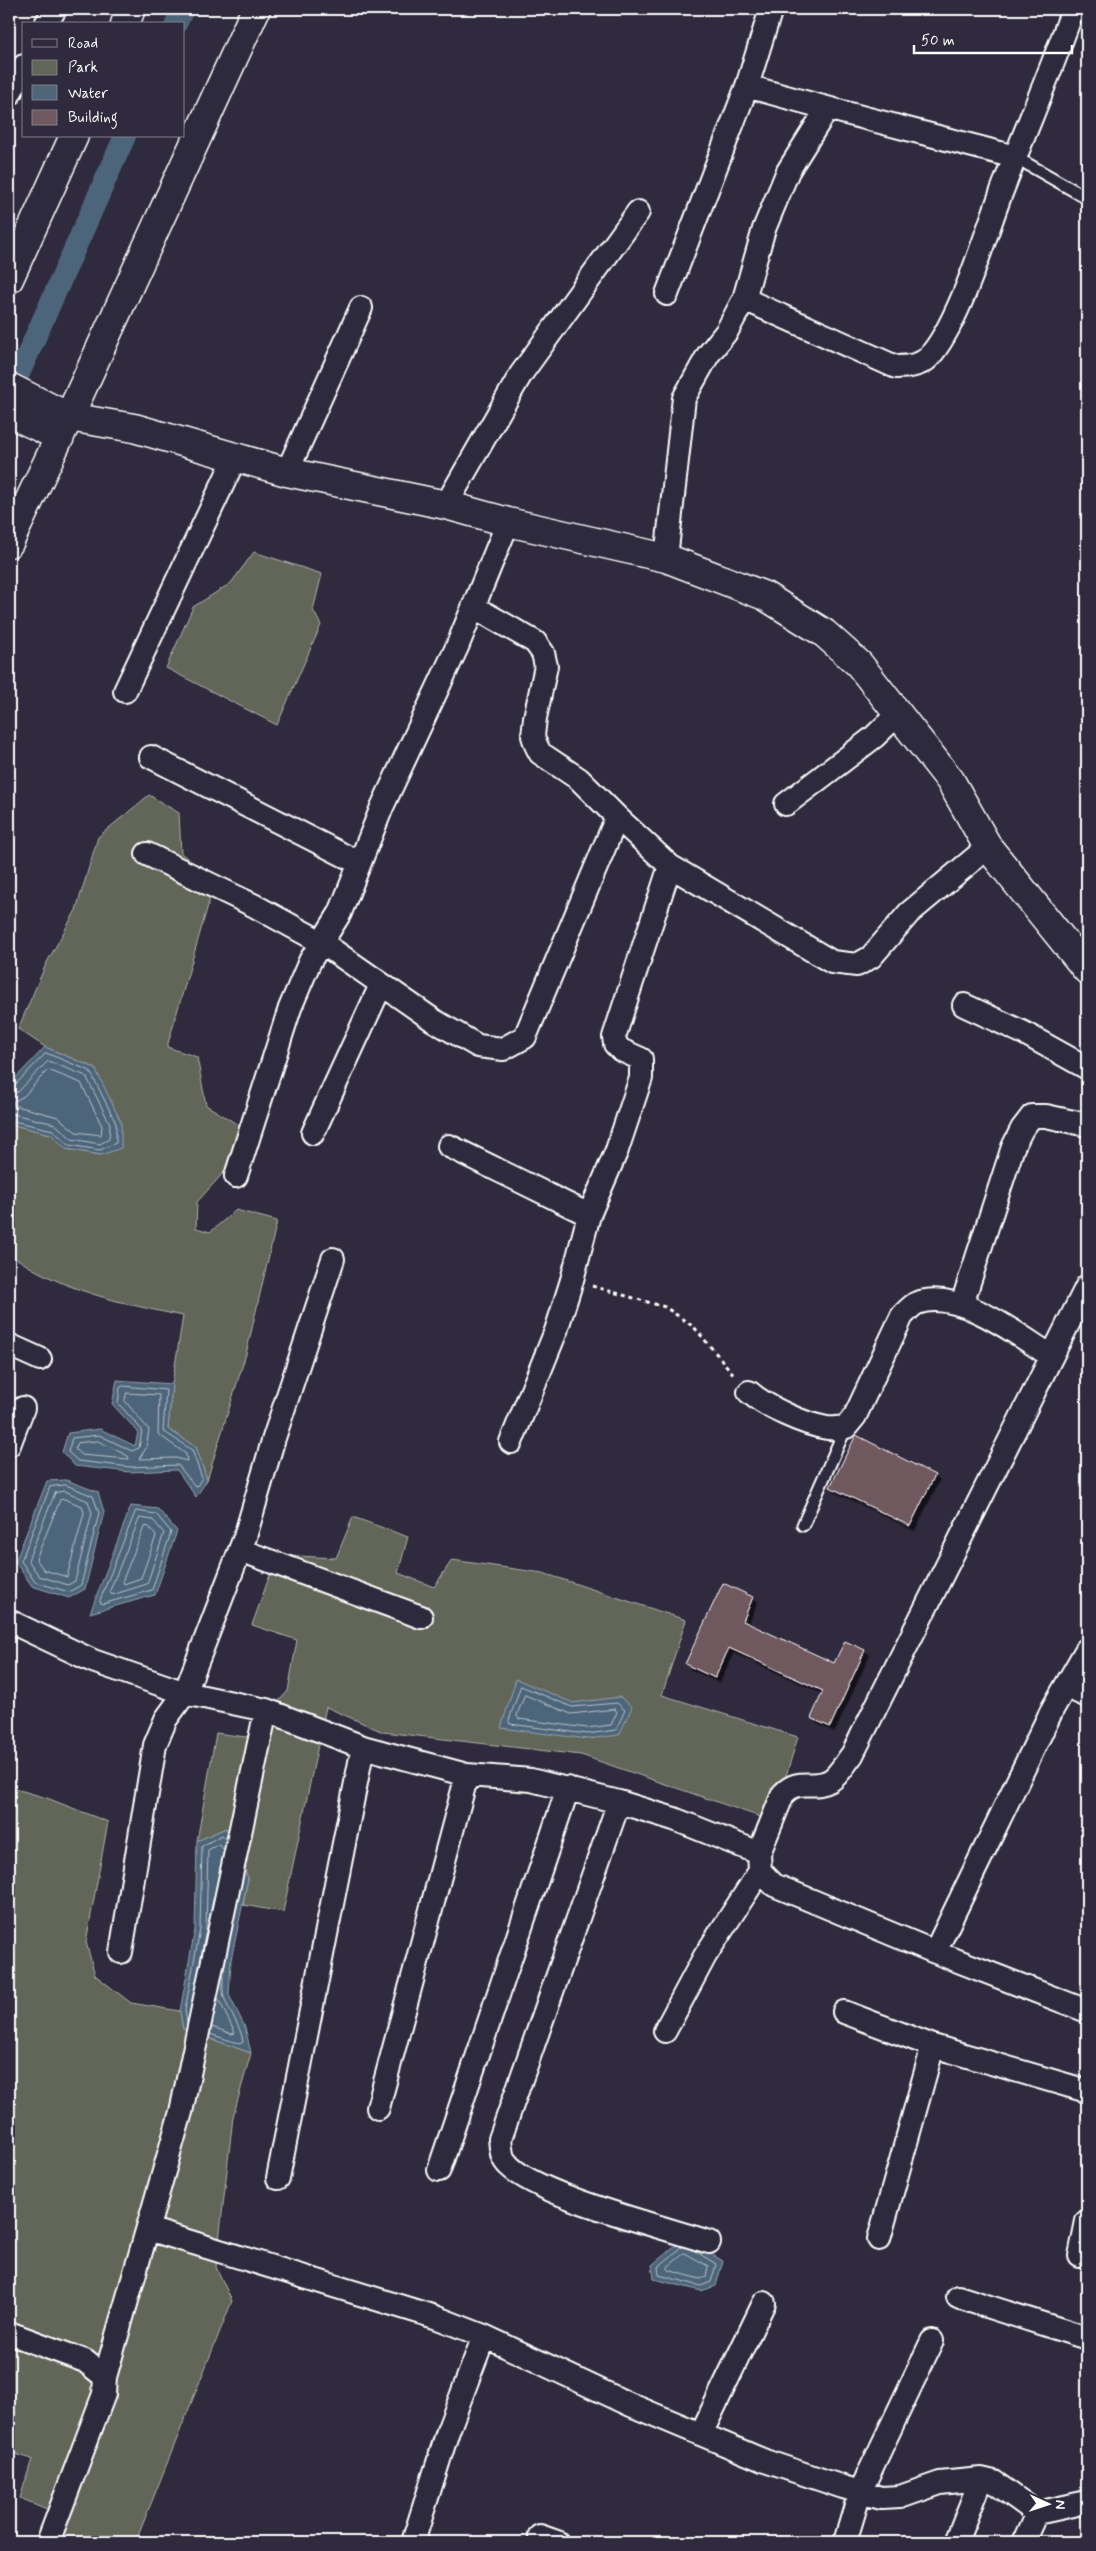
<svg xmlns="http://www.w3.org/2000/svg" width="1096" height="2551" font-family="Mynerve,sans-serif">
  <style>
    .green { fill: #626658; stroke: #b0b2ac }
    .water { fill: #4e657a; stroke: #95a3af }
    .lines { fill: none; stroke-linecap: round; stroke-linejoin: round }
    .shore { stroke: #b8c1ca; stroke-width: 1 }
    .canal { stroke: #4e657a; stroke-width: 22 }
    .building { fill: #6f585f; stroke: #fff; filter: url(#shadow) }
    .service-casing { stroke: #fff; stroke-width: 15 }
    .minor-casing { stroke: #fff; stroke-width: 26 }
    .tertiary-casing { stroke: #fff; stroke-width: 31 }
    .secondary-casing { stroke: #fff; stroke-width: 31 }
    .path { stroke: #fff; stroke-width: 3; stroke-dasharray: 4 4; stroke-linecap: butt }
    .service { stroke: #2f2a3d; stroke-width: 11 }
    .minor { stroke: #2f2a3d; stroke-width: 22 }
    .tertiary { stroke: #2f2a3d; stroke-width: 28 }
    .secondary { stroke: #2f2a3d; stroke-width: 28 }
  </style>
  <defs>
    <filter id="shadow"><feDropShadow dx="4.5" dy="4.5" stdDeviation="0" flood-color="#0009"/></filter>
  </defs>
  <rect width="100%" height="100%" fill="#2f2a3d"/>
  <filter id="ink" filterUnits="userSpaceOnUse"><feTurbulence type="fractalNoise" baseFrequency=".02" numOctaves="2"/><feDisplacementMap in="SourceGraphic" scale="10" xChannelSelector="R" yChannelSelector="G"/><feConvolveMatrix kernelMatrix="1 2 1 2 8 2 1 2 1" color-interpolation-filters="sRGB"/></filter>
  <g filter="url(#ink)">
    <path class="green" d="M 254,552 L 322,574 L 313,610 L 321,625 L 277,725 L 166,668 L 193,607 L 231,583 Z
      M 149,795 L 179,813 L 181,853 L 215,881 L 167,1047 L 197,1057 L 206,1105 L 240,1126 L 225,1171 L 197,1202 L 196,1228 L 210,1232 L 236,1210 L 277,1221 L 246,1354 L 207,1480 L 196,1447 L 168,1429 L 172,1384 L 183,1316 C 125,1304 57,1290 9,1253 L 9,1124 L 51,1134 L 66,1149 L 101,1155 L 95,1068 L 45,1047 L 18,1029 L 46,964 L 76,910 L 98,837 Z
      M 353,1517 L 408,1537 L 398,1573 L 434,1587 L 452,1560 L 543,1573 L 686,1620 L 662,1695 L 798,1737 L 772,1821 L 581,1755 L 383,1732 L 326,1707 L 283,1912 L 243,1905 L 248,1878 L 226,1828 L 197,1841 L 216,1733 L 246,1737 L 288,1691 L 297,1640 L 252,1625 L 277,1555 L 336,1558 Z
      M 9,1787 L 47,1798 L 108,1822 L 86,1942 L 95,1975 L 131,2003 L 180,2011 L 183,2029 L 251,2053 L 233,2117 L 216,2267 L 232,2301 L 138,2536 L 154,2542 L 57,2542 L 64,2516 L 20,2498 L 32,2459 L 9,2452 Z"/>
    <path class="water" d="M 45,1047 L 95,1068 L 121,1122 L 121,1148 L 101,1155 L 66,1149 L 51,1134 L 9,1124 L 9,1085 Z
      M 117,1380 L 172,1384 L 168,1429 L 196,1447 L 207,1480 L 196,1497 L 177,1470 L 130,1472 L 75,1466 L 62,1452 L 68,1433 L 100,1429 L 135,1446 L 138,1432 L 112,1404 Z
      M 66,1480 L 98,1492 L 104,1512 L 85,1589 L 69,1598 L 32,1586 L 15,1562 L 47,1481 Z
      M 131,1506 L 158,1509 L 177,1531 L 155,1595 L 90,1613 Z
      M 516,1679 L 573,1703 L 620,1697 L 632,1707 L 619,1735 L 588,1739 L 501,1728 Z
      M 226,1828 L 248,1878 L 231,1960 L 229,1995 L 245,2027 L 251,2053 L 183,2029 L 180,2011 L 195,1929 L 197,1841 Z
      M 684,2238 L 723,2261 L 716,2286 L 701,2291 L 654,2279 L 652,2265 Z"/>
    <g class="lines">
      <path class="shore" d="M 48,1070 L 81,1083 L 102,1126 L 101,1135 L 76,1132 L 58,1117 L 13,1105 L 13,1102 L 24,1096 Z
        M 9,1088 L 14,1086 L 46,1053 L 90,1071 L 116,1123 L 116,1143 L 100,1150 L 69,1145 L 53,1130 L 9,1120
        M 9,1094 L 18,1092 L 48,1061 L 86,1076 L 110,1124 L 109,1139 L 100,1144 L 72,1139 L 55,1124 L 9,1113
        M 123,1386 L 166,1390 L 163,1431 L 192,1450 L 202,1478 L 197,1486 L 194,1485 L 178,1465 L 130,1467 L 78,1461 L 68,1452 L 72,1438 L 99,1435 L 132,1451 L 139,1448 L 142,1430 L 118,1403 L 120,1388 Z
        M 127,1393 L 159,1395 L 158,1434 L 186,1454 L 187,1461 L 176,1458 L 139,1459 L 146,1448 L 149,1430 L 125,1401 Z
        M 98,1441 L 128,1456 L 129,1459 L 81,1455 L 75,1449 L 78,1443 Z
        M 66,1485 L 93,1496 L 99,1513 L 81,1585 L 69,1592 L 35,1582 L 21,1561 L 50,1487 Z
        M 65,1491 L 88,1501 L 92,1513 L 75,1581 L 68,1585 L 39,1576 L 28,1560 L 55,1493 Z
        M 64,1499 L 82,1506 L 84,1513 L 67,1577 L 44,1570 L 36,1559 L 60,1500 Z
        M 136,1511 L 156,1514 L 171,1532 L 152,1590 L 102,1604 L 100,1601 Z
        M 140,1518 L 153,1520 L 164,1533 L 147,1584 L 112,1595 L 110,1591 Z
        M 145,1526 L 149,1527 L 156,1536 L 141,1578 L 124,1584 L 123,1580 Z
        M 521,1686 L 572,1707 L 617,1703 L 625,1710 L 616,1730 L 587,1734 L 510,1724 L 509,1721 Z
        M 525,1695 L 571,1714 L 615,1709 L 617,1712 L 611,1725 L 587,1728 L 519,1719 L 517,1716 Z
        M 201,1957 L 206,1930 L 208,1850 L 219,1844 L 224,1850
        M 187,2023 L 185,2010 L 200,1929 L 202,1846 L 222,1835 L 226,1840
        M 212,2027 L 232,2034 L 235,2033 L 218,1998
        M 210,2034 L 240,2044 L 243,2042 C 241,2025 229,2013 224,1997 C 218,1977 238,1903 243,1879
        M 682,2247 L 658,2267 L 659,2275 L 701,2286 L 711,2282 L 716,2264 L 695,2251
        M 685,2253 L 708,2266 L 706,2277 L 700,2279 L 668,2270 L 668,2267 Z"/>
      <path class="canal" d="M 176,24 L 183,9
        M 9,396 L 125,136"/>
    </g>
    <path class="building" d="M 856,1435 L 935,1475 L 910,1526 L 830,1487 Z
      M 723,1583 L 753,1597 L 743,1621 L 834,1663 L 845,1641 L 865,1650 L 830,1727 L 811,1718 L 823,1691 L 729,1648 L 715,1678 L 685,1664 Z"/>
    <g class="lines">
      <g class="service-casing">
        <path id="service" d="M 1015,157 L 1087,198
          M 803,1525 L 846,1427"/>
      </g>
      <g class="minor-casing">
        <path id="minor" d="M 46,24 L 55,9
          M 747,86 C 836,112 926,133 1015,157
          M 9,95 L 24,66
          M 667,294 L 747,86 L 771,9
          M 744,299 L 896,367 C 907,367 920,366 928,358 C 958,326 984,239 1000,196 C 1024,133 1051,72 1073,9
          M 287,472 L 361,308
          M 446,505 L 521,374 L 638,212
          M 666,558 L 684,398 L 708,355 L 727,331 L 744,299 L 764,229 L 788,171 L 827,109
          M 125,691 L 236,456
          M 151,757 L 359,863
          M 786,804 L 874,737 L 899,713
          M 617,817 L 670,866 L 832,962 L 857,965 L 871,957 L 909,913 L 988,847
          M 147,854 L 253,905 L 321,942 L 433,1020 L 478,1046 L 503,1049 L 525,1037 L 617,817 L 579,779 L 540,753 L 536,745 L 533,736 L 535,718 L 546,666 L 543,653 L 535,642 L 474,607
          M 964,1005 L 1024,1033 L 1087,1068
          M 313,1133 L 381,985
          M 449,1146 L 589,1215
          M 236,1176 L 290,1008 L 310,961 L 340,913 L 382,807 L 457,647 L 508,522
          M 1087,1286 L 852,1755 C 846,1762 839,1775 831,1780 C 813,1791 800,1776 783,1794 L 759,1853 L 760,1871 L 774,1885 L 935,1952 L 1087,2011
          M 962,1304 L 1013,1147 L 1022,1129 L 1032,1116 L 1046,1116 L 1087,1125
          M 9,1345 L 40,1359
          M 749,1392 C 766,1407 803,1424 827,1428 C 833,1429 840,1427 846,1427 L 855,1416 L 902,1316 C 906,1312 912,1305 917,1303 C 958,1288 1018,1335 1051,1356
          M 511,1442 L 556,1331 L 572,1280 L 589,1215 L 617,1150 L 641,1078 L 641,1059 L 621,1050 L 615,1044 L 614,1037 L 670,866
          M 9,1445 L 23,1408
          M 240,1550 L 421,1617
          M 9,1621 L 93,1661 L 185,1693 L 266,1710 L 363,1747 L 467,1775 L 531,1780 L 619,1802 L 674,1819 L 759,1853
          M 1067,1687 L 1087,1696
          M 619,1802 L 500,2139 C 501,2146 501,2156 505,2161 C 526,2193 667,2228 709,2242
          M 121,1952 L 155,1745 L 166,1719 L 185,1693 L 245,1537 L 273,1441 L 333,1259
          M 935,1952 L 1053,1708 L 1087,1649
          M 844,2012 L 933,2046 L 1087,2091
          M 665,2031 L 705,1956 L 760,1871
          M 378,2108 L 467,1775
          M 439,2170 L 568,1788
          M 278,2178 L 363,1747
          M 148,2229 L 435,2317 L 484,2336 L 631,2405 L 765,2461 L 843,2487 L 881,2498 L 900,2497 L 940,2483 L 981,2479 L 994,2482 L 1037,2513 L 1087,2502
          M 879,2239 L 933,2046
          M 1080,2256 L 1087,2221
          M 958,2297 L 1087,2338
          M 9,2333 L 85,2361 L 105,2377 L 104,2394 L 48,2542
          M 105,2377 L 181,2112 L 266,1710
          M 701,2434 L 764,2303
          M 540,2536 L 557,2542
          M 413,2542 L 448,2431 L 484,2336
          M 845,2542 L 860,2492 L 932,2341
          M 956,2542 L 981,2479
          M 1024,2542 L 1037,2513"/>
      </g>
      <g class="tertiary-casing">
        <path id="tertiary" d="M 9,387 L 69,417 L 134,428 L 287,472 L 446,505 L 508,522 L 666,558 L 765,596 L 824,633 L 859,664 L 950,780 L 988,847 L 1087,970
          M 9,413 L 60,437
          M 9,543 L 69,417 L 256,9"/>
      </g>
      <g class="secondary-casing">
        <path id="secondary" d="M 125,24 L 131,9
          M 9,279 L 74,136"/>
      </g>
      <path class="path" d="M 592,1286 L 665,1307 L 694,1327 L 735,1376"/>
      <use href="#service" class="service"/>
      <use href="#minor" class="minor"/>
      <use href="#tertiary" class="tertiary"/>
      <use href="#secondary" class="secondary"/>
    </g>
  </g>
  <rect width="1096" height="2551" fill="none" stroke="#2f2a3d" stroke-width="30"/>
  <rect x="15" y="15" width="1066" height="2521" fill="none" stroke="#fff" stroke-width="2" filter="url(#ink)"/>
  <rect x="22" y="22" width="162" height="115" fill="#2f2a3d" stroke="#827f8b"/>
  <rect x="32" y="39" width="25" height="8" fill="#2f2a3d" stroke="#827f8b"/>
  <text x="68" y="48" font-size="15" fill="#ffffff">Road</text>
  <rect x="32" y="60" width="25" height="15" fill="#626658" stroke="#827f8b"/>
  <text x="68" y="72" font-size="15" fill="#ffffff">Park</text>
  <rect x="32" y="85" width="25" height="15" fill="#4e657a" stroke="#827f8b"/>
  <text x="68" y="98" font-size="15" fill="#ffffff">Water</text>
  <rect x="32" y="110" width="25" height="15" fill="#6f585f" stroke="#827f8b"/>
  <text x="68" y="122" font-size="15" fill="#ffffff">Building</text>
  <g transform="translate(1048 2504) rotate(93)" stroke="#2f2a3d" stroke-width="4" paint-order="stroke">
  <path d="M0-4L9 19L0 12L-9 19Z" fill="#ffffff"/>
  <text y="-8" font-size="14" font-weight="bold" text-anchor="middle" fill="#ffffff">N</text>
  </g>
  <path d="M914 45v8h158v-8" fill="none" stroke="#ffffff" stroke-width="2.5"/>
  <text x="921" y="45" font-size="15" fill="#ffffff" stroke="#2f2a3d" stroke-width="4" paint-order="stroke">50 m</text>
</svg>
